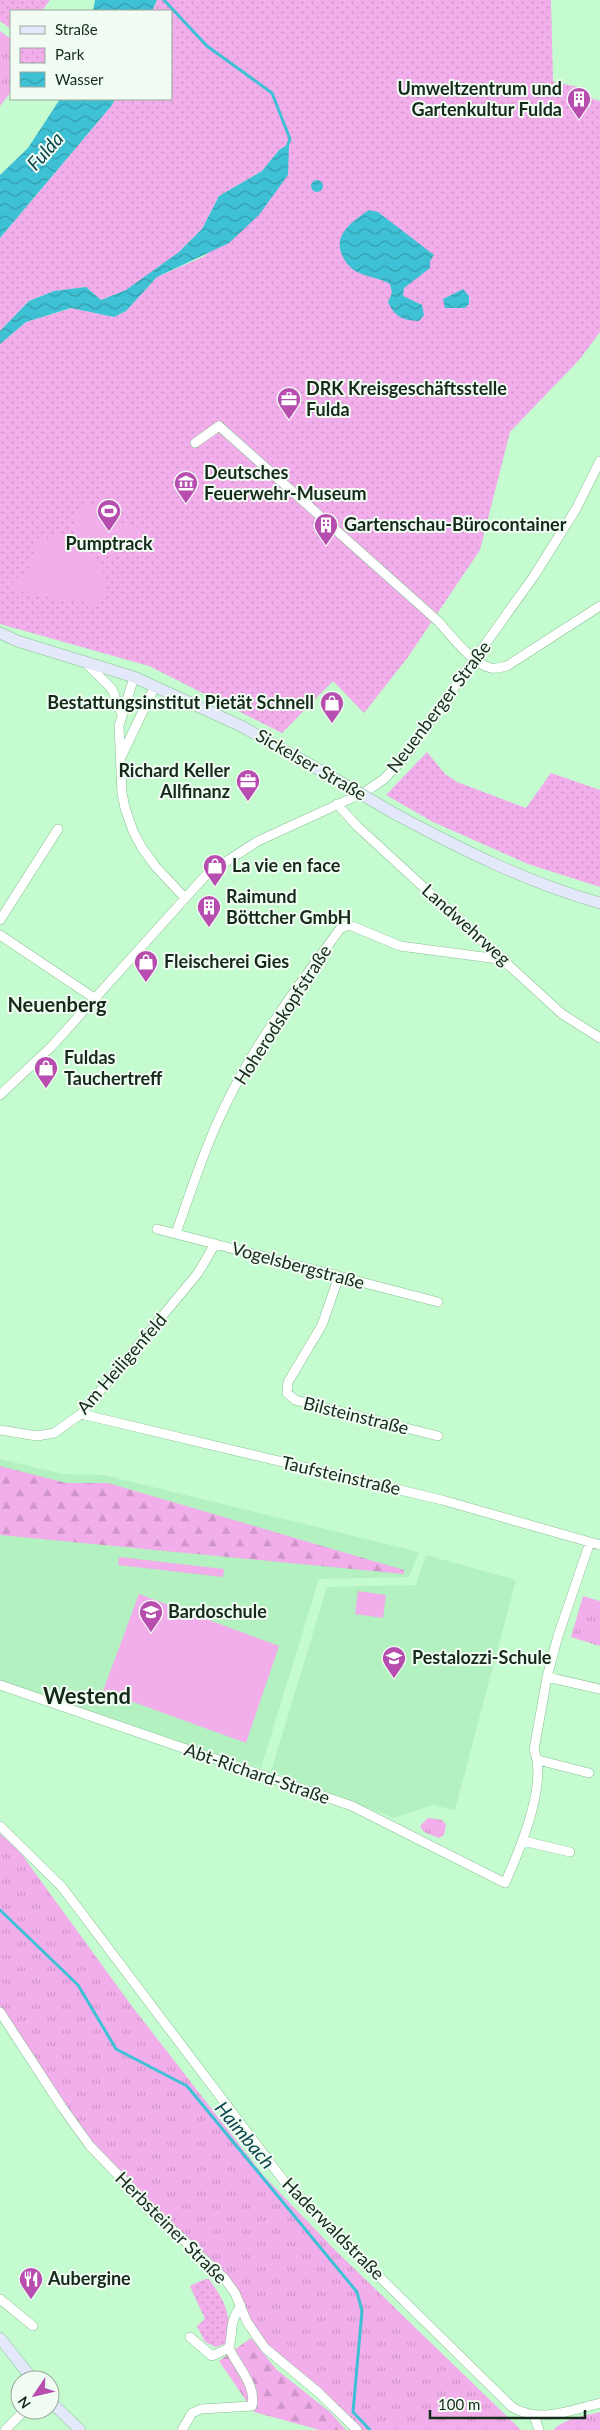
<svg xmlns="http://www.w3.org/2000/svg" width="600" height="2430" font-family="Lato,sans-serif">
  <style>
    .built { fill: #b4f1c0 }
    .grass { fill: url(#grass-tufts) }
    .forest { fill: url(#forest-firs) }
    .park { fill: url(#park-dots) }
    .pitch { fill: #f2adeb }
    .water { fill: url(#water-waves) }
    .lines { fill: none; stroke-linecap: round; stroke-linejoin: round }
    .stream { stroke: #3fc1d5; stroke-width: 3 }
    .street-casing { stroke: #89bf94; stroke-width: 10 }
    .secondary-casing { stroke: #89bf94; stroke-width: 12 }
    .street { stroke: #fff; stroke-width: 9 }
    .secondary { stroke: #e3e9fa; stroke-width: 11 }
    .secondary-bridge-casing { stroke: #89bf94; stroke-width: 12; stroke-linecap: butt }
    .secondary-bridge { stroke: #e3e9fa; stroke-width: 11 }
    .labels { text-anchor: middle; stroke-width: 4; stroke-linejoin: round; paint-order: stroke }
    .poi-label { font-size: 18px; font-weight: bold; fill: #152a1a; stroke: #f1fcf3; text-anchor: start }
    .street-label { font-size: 18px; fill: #152a1a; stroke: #f1fcf3 }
    .water-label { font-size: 19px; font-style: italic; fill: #0b454e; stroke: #f1fcf3 }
    .quarter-label { font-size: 20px; font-weight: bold; fill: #152a1a; stroke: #f1fcf3 }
    .district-label { font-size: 22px; font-weight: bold; fill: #152a1a; stroke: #f1fcf3 }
  </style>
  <defs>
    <pattern id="grass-tufts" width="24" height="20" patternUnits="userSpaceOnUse" patternTransform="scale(1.25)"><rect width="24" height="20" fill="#f2adeb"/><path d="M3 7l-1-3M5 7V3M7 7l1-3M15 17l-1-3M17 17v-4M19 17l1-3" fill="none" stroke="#cf95c9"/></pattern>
    <pattern id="forest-firs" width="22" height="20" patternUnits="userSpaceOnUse" patternTransform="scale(1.25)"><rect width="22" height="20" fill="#f2adeb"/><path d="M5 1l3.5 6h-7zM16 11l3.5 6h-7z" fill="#cf95c9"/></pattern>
    <pattern id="park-dots" width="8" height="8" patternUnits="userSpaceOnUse" patternTransform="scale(1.25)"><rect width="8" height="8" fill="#f2adeb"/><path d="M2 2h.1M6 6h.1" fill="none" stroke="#cf95c9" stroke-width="1.8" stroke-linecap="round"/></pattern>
    <pattern id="water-waves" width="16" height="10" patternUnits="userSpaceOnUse" patternTransform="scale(1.25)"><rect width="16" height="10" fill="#3fc1d5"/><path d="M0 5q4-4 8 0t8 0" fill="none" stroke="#349dac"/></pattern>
  </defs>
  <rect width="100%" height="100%" fill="#c4fccf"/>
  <path class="built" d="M 0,1459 L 63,1474 L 104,1475 L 419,1552 L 409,1577 L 319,1579 L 261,1768 L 0,1688 Z
    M 426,1555 L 516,1580 L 455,1810 L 432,1805 L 394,1818 L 271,1771 L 327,1587 L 416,1585 Z"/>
  <path class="grass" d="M 0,31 L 11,39 L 11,92 L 0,106 Z
    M 583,1596 L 600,1601 L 600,1646 L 571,1637 Z
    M 428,1818 L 442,1820 L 446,1825 L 444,1835 L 439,1838 L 424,1832 L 420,1826 Z
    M 0,1834 L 17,1848 L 131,2005 L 263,2175 L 334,2249 L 521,2430 L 354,2430 L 261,2341 L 221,2281 L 102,2156 L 0,2018 Z
    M 600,2412 L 600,2430 L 553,2430 C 565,2418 584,2416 600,2412 Z"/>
  <path class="forest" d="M 0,1466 L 66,1483 L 108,1483 L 404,1570 L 404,1574 L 0,1535 Z
    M 251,2338 L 277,2370 L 330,2412 L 346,2430 L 320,2430 L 254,2412 L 219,2361 Z"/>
  <path class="park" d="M 0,0 L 50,0 L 42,11 L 11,11 L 11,29 L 0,21 Z
    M 157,0 L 551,0 L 553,82 L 584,88 L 593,99 L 600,101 L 600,332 L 580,359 L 510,432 L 480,550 L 408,657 L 364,713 L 333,681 L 282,733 L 149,666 L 0,624 L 0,344 L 26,322 L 72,308 L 114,317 L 126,311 L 157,277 L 205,256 L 289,144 L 279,150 L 262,171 L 219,196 L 202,229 L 179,252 L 127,290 L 101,300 L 86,287 L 54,291 L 29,301 L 0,331 L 0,238 L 112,105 L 115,99 L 171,99 L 171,11 L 152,11 Z
    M 427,752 L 445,774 L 457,782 L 526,808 L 551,773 L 600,790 L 600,887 L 528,864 L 433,822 L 386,795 Z
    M 205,2279 L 209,2279 C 226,2303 231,2313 228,2343 L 216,2347 L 205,2342 L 197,2326 L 205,2319 L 190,2286 Z"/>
  <path class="pitch" d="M 91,504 L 96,505 L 108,521 L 136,525 L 142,533 L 141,538 L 132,545 L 122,546 L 109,557 C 88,548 68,535 78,510 Z
    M 68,532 L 105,575 L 106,583 L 102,599 L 94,604 L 16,591 L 11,584 L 29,569 L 36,547 L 44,540 Z
    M 119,1557 L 224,1569 L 223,1577 L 118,1565 Z
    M 358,1591 L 386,1595 L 383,1618 L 355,1614 Z
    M 139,1594 L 279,1646 L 246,1743 L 103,1691 Z"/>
  <path class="water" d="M 95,0 L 157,0 L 152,11 L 93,11 Z
    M 60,99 L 115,99 L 112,105 L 0,238 L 0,175 L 28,148 Z
    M 289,144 L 288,175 L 259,215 L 229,243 L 157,277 L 126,311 L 114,317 L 71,308 L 26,322 L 0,344 L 0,331 L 29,301 L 54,291 L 86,287 L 101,300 L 126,290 L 179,252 L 202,229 L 219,196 L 262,171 L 279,150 Z
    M311 186a6 6 0 1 1 12 0a6 6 0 1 1-12 0Z
    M 369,210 L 378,212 L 434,255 L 430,261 L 430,268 L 404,288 L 403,296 L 422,305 L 424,315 L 419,321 C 402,320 395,317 388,302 L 392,293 L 390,284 C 379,278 368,277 357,272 C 350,268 345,262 342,255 C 333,234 353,221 369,210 Z
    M 463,289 L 469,296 L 469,304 L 465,308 L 445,308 L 443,299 Z"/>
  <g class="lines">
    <path class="stream" d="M 164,0 L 207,46 L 272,93 L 290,139 L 287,147
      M 0,1910 L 78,1985 L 116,2049 L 187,2086 L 357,2292 L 362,2311 L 353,2412 L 370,2430"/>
    <g class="street-casing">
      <path id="street" d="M 195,443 L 219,426 L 439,622 C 450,635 474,665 491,668 C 496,669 502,667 507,666 L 600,606
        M 86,663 L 112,689 L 121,712
        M 134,677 L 119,726 L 122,793 L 125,808 L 133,831 L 142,848 L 156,867 L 184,897
        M 122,755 L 155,686
        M 337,804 L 358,827 L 562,1014 L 600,1038
        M 0,920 L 58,829
        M 0,935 L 94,998
        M 0,1095 L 52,1046 L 207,874 L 258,841 L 365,792 L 384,779 L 403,759 L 534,576 L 576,509 L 600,461
        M 157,1229 L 438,1302
        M 176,1233 C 192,1188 207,1141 229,1098 C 259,1038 300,983 340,929 L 346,926 L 352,926 L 400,946 L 506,960
        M 339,1276 L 322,1325 L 288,1382 L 287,1393 L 295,1400 L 438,1436
        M 81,1414 L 442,1500 L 600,1545
        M 0,1430 L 37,1436 L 54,1433 L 81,1414 L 198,1273 L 215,1244
        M 547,1677 L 600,1689
        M 0,1685 L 352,1806 L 505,1883 C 519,1852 548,1783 534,1750 L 547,1677 L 558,1636 L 590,1542
        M 538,1760 L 589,1773
        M 0,1826 L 62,1887 L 290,2189 L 512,2407 C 540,2424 571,2410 600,2403
        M 523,1841 L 570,1852
        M 0,2012 L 62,2107 L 90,2146 L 158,2216 L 224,2278 L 235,2293 L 247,2322 L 265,2348 L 318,2392 L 357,2430
        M 0,2299 L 33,2326
        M 190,2337 L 212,2356 L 229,2348
        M 534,2416 L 539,2430
        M 5,2430 L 25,2410
        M 182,2430 L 192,2413 L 201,2409 L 252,2406 C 257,2386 237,2366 229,2348 C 234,2329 228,2324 241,2306"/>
    </g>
    <g class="secondary-casing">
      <path id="secondary" d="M 0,633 L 17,641 L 134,677 L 241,726 L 325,773
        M 397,815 C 463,850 528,883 600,903
        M 0,2338 L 33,2380
        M 50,2401 L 80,2430"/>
    </g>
    <use href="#street" class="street"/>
    <use href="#secondary" class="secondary"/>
    <g class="secondary-bridge-casing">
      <path id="secondary-bridge" d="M 325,773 L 397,815"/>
    </g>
    <use href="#secondary-bridge" class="secondary-bridge"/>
  </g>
  <defs>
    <g id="building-pin" transform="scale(1.25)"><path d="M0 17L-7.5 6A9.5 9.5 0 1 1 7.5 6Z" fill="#b64daf" stroke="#f1fcf3"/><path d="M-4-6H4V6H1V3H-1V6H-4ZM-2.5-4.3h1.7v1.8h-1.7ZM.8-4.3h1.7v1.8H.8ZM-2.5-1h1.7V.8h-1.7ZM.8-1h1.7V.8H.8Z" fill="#fff"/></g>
    <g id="office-pin" transform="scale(1.25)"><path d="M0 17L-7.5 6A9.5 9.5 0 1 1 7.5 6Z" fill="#b64daf" stroke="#f1fcf3"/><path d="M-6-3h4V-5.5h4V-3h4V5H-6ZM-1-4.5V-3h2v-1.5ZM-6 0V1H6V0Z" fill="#fff"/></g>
    <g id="museum-pin" transform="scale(1.25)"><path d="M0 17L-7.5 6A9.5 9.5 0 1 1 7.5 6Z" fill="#b64daf" stroke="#f1fcf3"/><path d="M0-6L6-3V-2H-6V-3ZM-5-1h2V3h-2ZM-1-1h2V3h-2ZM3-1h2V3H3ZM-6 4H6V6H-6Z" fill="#fff"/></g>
    <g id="stadium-pin" transform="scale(1.25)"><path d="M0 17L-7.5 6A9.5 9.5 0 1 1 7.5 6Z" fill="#b64daf" stroke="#f1fcf3"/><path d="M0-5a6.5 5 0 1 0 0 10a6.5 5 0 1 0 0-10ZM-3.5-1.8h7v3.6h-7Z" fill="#fff"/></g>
    <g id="shop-pin" transform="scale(1.25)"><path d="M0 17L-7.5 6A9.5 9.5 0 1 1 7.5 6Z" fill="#b64daf" stroke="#f1fcf3"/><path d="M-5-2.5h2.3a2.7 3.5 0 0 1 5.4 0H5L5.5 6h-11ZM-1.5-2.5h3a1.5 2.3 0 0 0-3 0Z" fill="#fff"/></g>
    <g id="school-pin" transform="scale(1.25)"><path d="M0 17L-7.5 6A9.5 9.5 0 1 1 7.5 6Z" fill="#b64daf" stroke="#f1fcf3"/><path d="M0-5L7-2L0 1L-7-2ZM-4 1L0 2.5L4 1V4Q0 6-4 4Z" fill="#fff"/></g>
    <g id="restaurant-pin" transform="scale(1.25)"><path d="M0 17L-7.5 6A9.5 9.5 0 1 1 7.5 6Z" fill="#b64daf" stroke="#f1fcf3"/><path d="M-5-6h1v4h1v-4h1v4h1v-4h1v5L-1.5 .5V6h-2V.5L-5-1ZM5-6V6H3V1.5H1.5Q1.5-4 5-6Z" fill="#fff"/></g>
  </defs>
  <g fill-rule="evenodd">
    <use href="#building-pin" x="579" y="99"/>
    <use href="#office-pin" x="289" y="399"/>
    <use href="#museum-pin" x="186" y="483"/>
    <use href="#stadium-pin" x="109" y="511"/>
    <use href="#building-pin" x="326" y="525"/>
    <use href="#shop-pin" x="332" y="703"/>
    <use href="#office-pin" x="248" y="781"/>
    <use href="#shop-pin" x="215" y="866"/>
    <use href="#building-pin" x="209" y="907"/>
    <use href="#shop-pin" x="146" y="962"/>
    <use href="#shop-pin" x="46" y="1068"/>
    <use href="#school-pin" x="151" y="1612"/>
    <use href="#school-pin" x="394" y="1658"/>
    <use href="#restaurant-pin" x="31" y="2279"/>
  </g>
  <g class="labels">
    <g class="poi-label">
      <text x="562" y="95" text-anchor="end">Umweltzentrum und<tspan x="562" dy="21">Gartenkultur Fulda</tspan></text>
      <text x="306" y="395">DRK Kreisgeschäftsstelle<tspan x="306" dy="21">Fulda</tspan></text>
      <text x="204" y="479">Deutsches<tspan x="204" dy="21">Feuerwehr-Museum</tspan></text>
      <text x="344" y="531">Gartenschau-Bürocontainer</text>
      <text x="109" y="550" text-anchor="middle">Pumptrack</text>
      <text x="314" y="709" text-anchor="end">Bestattungsinstitut Pietät Schnell</text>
      <text x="230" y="777" text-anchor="end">Richard Keller<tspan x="230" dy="21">Allfinanz</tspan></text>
      <text x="232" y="872">La vie en face</text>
      <text x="226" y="903">Raimund<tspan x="226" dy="21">Böttcher GmbH</tspan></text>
      <text x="164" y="968">Fleischerei Gies</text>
      <text x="64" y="1064">Fuldas<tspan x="64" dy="21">Tauchertreff</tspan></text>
      <text x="168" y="1618">Bardoschule</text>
      <text x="412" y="1664">Pestalozzi-Schule</text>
      <text x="48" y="2285">Aubergine</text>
    </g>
    <g class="street-label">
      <text transform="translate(439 707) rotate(-53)" y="6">Neuenberger Straße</text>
      <text transform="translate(311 765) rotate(30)" y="6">Sickelser Straße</text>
      <text transform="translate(466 925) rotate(42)" y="6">Landwehrweg</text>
      <text transform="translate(283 1015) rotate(-57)" y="6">Hoherodskopfstraße</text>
      <text transform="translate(298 1266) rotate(15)" y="6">Vogelsbergstraße</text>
      <text transform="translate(122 1364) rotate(-49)" y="6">Am Heiligenfeld</text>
      <text transform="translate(356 1416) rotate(14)" y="6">Bilsteinstraße</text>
      <text transform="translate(341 1476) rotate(13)" y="6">Taufsteinstraße</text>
      <text transform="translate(257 1774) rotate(19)" y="6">Abt-Richard-Straße</text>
      <text transform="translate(171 2228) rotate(45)" y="6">Herbsteiner Straße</text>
      <text transform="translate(333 2229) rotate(45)" y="6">Haderwaldstraße</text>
    </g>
    <g class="water-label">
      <text transform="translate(45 151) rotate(-48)" y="7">Fulda</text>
      <text transform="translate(245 2135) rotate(50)" y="7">Haimbach</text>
    </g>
    <g class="quarter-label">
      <text x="57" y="1012">Neuenberg</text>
    </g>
    <g class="district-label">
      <text x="87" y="1704">Westend</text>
    </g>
  </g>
  <rect x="10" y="10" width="162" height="90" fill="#f1fcf3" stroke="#99a89c"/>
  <rect x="20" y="26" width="25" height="8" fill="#e3e9fa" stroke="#99a89c"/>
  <text x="55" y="35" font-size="15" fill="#152a1a">Straße</text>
  <rect x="20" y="48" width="25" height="15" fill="url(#park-dots)" stroke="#99a89c"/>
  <text x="55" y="60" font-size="15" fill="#152a1a">Park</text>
  <rect x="20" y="72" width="25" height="15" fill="url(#water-waves)" stroke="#99a89c"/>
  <text x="55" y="85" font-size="15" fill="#152a1a">Wasser</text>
  <g transform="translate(35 2395) rotate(235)"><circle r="24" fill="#f1fcf3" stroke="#99a89c"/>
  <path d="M0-4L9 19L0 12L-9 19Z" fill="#b64daf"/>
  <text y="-8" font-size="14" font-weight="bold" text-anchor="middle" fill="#152a1a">N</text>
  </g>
  <path d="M430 2410v8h155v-8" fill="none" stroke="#152a1a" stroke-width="2.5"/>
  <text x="438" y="2410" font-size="15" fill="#152a1a" stroke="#f1fcf3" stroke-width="4" paint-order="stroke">100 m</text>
</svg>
